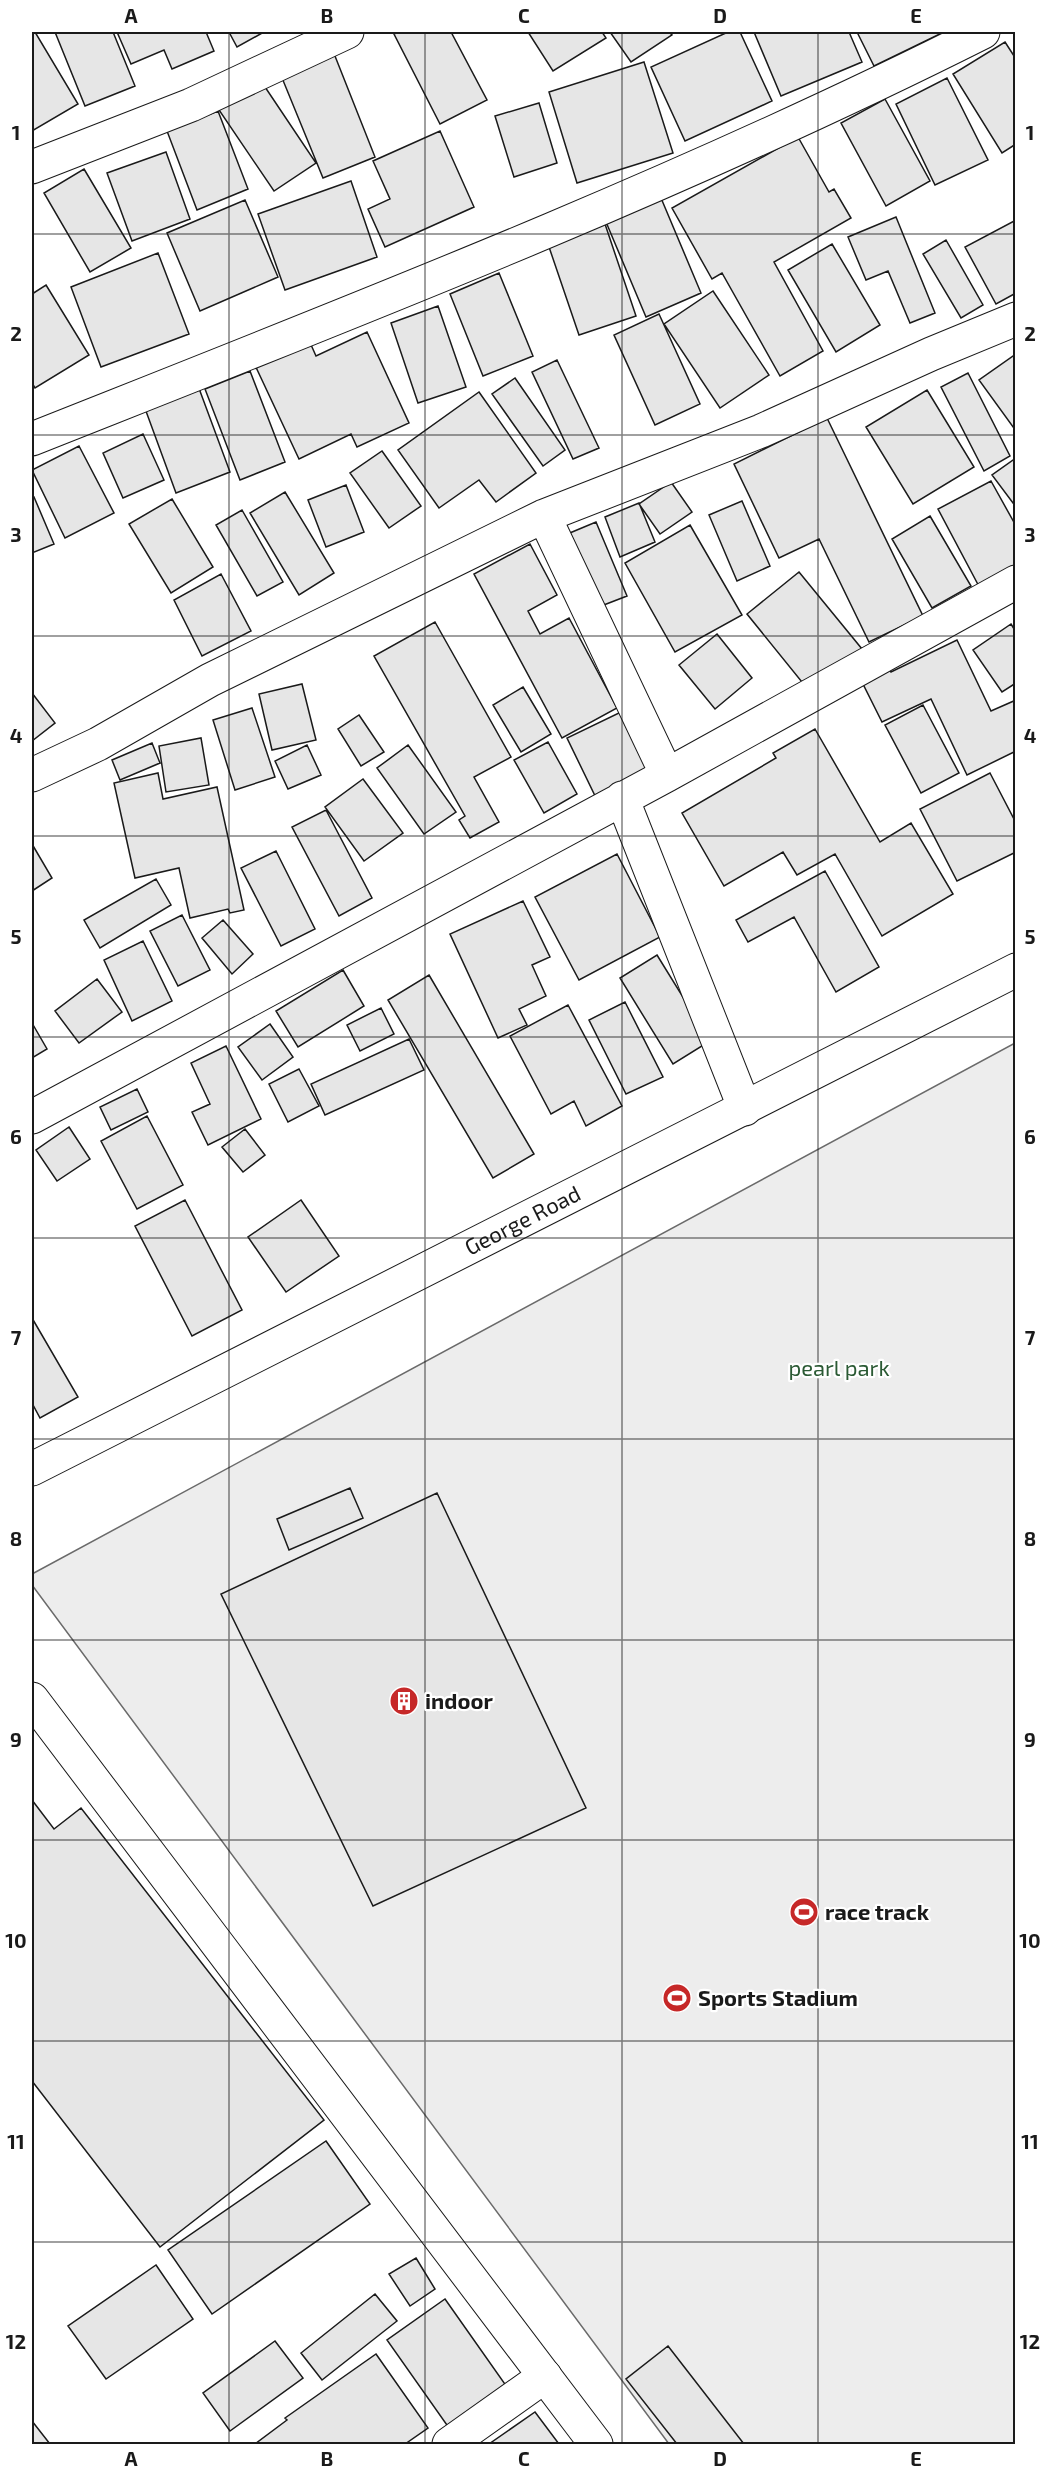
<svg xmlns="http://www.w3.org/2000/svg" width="1047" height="2476" font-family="'Exo 2',sans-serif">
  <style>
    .built { fill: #ededed; stroke: #6a6a6a; stroke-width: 1.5 }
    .building { fill: #e6e6e6; stroke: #1a1a1a; stroke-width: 1.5 }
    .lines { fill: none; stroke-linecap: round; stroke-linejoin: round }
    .street-casing { stroke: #1a1a1a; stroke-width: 35 }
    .secondary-casing { stroke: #1a1a1a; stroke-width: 35 }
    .street { stroke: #fff; stroke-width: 33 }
    .secondary { stroke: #fff; stroke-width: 33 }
    .grid { fill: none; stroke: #1a1a1a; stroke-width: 1.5; stroke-opacity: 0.55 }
    .labels { text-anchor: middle; stroke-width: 4.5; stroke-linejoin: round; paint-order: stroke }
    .street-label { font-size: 22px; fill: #1a1a1a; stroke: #fff }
    .park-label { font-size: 22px; fill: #2b5a34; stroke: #fff }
    .poi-label { font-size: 22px; font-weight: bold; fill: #1a1a1a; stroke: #fff; text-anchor: start }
    .neatline { fill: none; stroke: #1a1a1a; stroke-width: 2 }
    .grid-label { font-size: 20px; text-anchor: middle; font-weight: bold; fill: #1a1a1a }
  </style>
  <rect width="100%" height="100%" fill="#fff"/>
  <path class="built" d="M 1015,1043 L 1015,2444 L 669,2444 L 32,1585 L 32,1574 Z"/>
  <path class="building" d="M 32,32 L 35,32 L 78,104 L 32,131 Z
    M 55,32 L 113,32 L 135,86 L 85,106 Z
    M 117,32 L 206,32 L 214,51 L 172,69 L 164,50 L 131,64 Z
    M 229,32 L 264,32 L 237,47 Z
    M 398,32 L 451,32 L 487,100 L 440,124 L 394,34 Z
    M 528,32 L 602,32 L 606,38 L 553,71 Z
    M 610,32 L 669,32 L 672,35 L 631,62 Z
    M 728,32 L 740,32 L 772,101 L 685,141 L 651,67 Z
    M 754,32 L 849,32 L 862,62 L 781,96 Z
    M 857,32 L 944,32 L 874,66 Z
    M 1005,42 L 1016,59 L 1016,144 L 1002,153 L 953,74 Z
    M 333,51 L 375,157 L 323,178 L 280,73 Z
    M 644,62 L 673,153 L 577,183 L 549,92 Z
    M 259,78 L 316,163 L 274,191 L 217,107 Z
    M 947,78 L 988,160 L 935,185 L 896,104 Z
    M 885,99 L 930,181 L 886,206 L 841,123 Z
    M 539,103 L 557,163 L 514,177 L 495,116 Z
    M 218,111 L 248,189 L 197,210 L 167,131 Z
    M 440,131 L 474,207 L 385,247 L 368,209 L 390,199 L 373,161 Z
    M 798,137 L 829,192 L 834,189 L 851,218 L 774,262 L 823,351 L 780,376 L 722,273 L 712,279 L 672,208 Z
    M 166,152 L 190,219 L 132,241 L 107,173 Z
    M 84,169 L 131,248 L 90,272 L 44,193 Z
    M 351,181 L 377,257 L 285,290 L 258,214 Z
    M 661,198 L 701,293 L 646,317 L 606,222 Z
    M 245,200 L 278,277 L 200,311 L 167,233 Z
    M 896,217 L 935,313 L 910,323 L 888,271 L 866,280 L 848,237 Z
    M 1016,220 L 1016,293 L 996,304 L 965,247 Z
    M 605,224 L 636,316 L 579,335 L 548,244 Z
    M 946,240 L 983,305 L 961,318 L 923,254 Z
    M 832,244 L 880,325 L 836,352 L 788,270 Z
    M 158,253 L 189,334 L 101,367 L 71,287 Z
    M 499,273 L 533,356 L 483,376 L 450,294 Z
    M 46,285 L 89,355 L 35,388 L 32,383 L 32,294 Z
    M 713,291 L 769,375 L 720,408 L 664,324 Z
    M 438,306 L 466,387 L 418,403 L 391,323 Z
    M 659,314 L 700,404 L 655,425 L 614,335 Z
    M 367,332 L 409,423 L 357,447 L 351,434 L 299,459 L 254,363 L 308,338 L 316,356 Z
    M 1016,354 L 1016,431 L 979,380 Z
    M 557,360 L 599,448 L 573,459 L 532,372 Z
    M 250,371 L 285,462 L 240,480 L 205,389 Z
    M 968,373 L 1010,456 L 984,471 L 941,387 Z
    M 515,378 L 565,450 L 543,466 L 492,394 Z
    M 197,383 L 230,472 L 176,493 L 143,403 Z
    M 927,390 L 974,467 L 913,504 L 866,427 Z
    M 479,392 L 536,473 L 496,502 L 479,480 L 439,508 L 398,450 Z
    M 827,418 L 923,616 L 869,642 L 819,539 L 779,558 L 734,464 Z
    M 143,434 L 164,480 L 123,498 L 103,453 Z
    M 79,446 L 114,513 L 65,538 L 32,470 Z
    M 382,451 L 421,506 L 389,528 L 350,473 Z
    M 1016,458 L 1016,507 L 992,475 Z
    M 991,481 L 1016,526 L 1016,573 L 982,592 L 938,509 Z
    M 671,482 L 692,512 L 660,534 L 639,504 Z
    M 346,485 L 364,532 L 326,547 L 308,500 Z
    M 285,492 L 334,573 L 299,595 L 250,513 Z
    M 34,497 L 54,544 L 32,553 L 32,498 Z
    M 172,499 L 213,567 L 171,593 L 129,524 Z
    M 742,501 L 770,566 L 737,581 L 709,515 Z
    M 639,503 L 655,542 L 620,557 L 605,517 Z
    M 242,510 L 283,582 L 257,596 L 216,525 Z
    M 930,516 L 971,586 L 932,608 L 892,539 Z
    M 596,522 L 627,596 L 596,608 L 565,535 Z
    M 690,525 L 742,615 L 675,652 L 625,563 Z
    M 530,544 L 557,595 L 528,611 L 540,634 L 569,618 L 617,708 L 562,738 L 474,574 Z
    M 799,572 L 862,649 L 810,692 L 747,614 Z
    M 221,574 L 251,631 L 202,656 L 174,600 Z
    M 435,622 L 511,757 L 474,777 L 499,822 L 470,838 L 459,820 L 465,816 L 374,656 Z
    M 1011,624 L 1016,632 L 1016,683 L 1002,692 L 973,650 Z
    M 717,634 L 752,678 L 715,709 L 679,665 Z
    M 957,640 L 991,711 L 1016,700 L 1016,751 L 967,775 L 931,699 L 882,722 L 860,678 L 887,665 L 891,672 Z
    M 302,684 L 316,740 L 272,750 L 259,694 Z
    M 523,687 L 551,734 L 521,752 L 493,705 Z
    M 32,693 L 55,723 L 32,741 Z
    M 923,705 L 959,773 L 921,793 L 885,725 Z
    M 252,708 L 275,777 L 235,790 L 213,720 Z
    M 623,711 L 654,777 L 599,804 L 567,738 Z
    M 359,715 L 384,752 L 361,766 L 338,729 Z
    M 815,729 L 880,842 L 911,823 L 953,894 L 882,936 L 835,854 L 797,875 L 783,852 L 724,886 L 682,813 L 776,758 L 773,753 Z
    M 201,738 L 209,785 L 166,792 L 159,746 Z
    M 548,742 L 577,794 L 544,813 L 514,760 Z
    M 152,743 L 160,763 L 120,780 L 112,760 Z
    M 307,745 L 321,775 L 288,789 L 275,761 Z
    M 408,745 L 456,812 L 424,834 L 377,768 Z
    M 158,773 L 163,799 L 217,787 L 244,910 L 230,913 L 228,909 L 190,918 L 179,868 L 135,878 L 114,783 Z
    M 990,773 L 1016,823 L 1016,852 L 957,881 L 920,809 Z
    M 363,779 L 403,833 L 364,861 L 325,807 Z
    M 326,810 L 372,898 L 339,916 L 292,827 Z
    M 32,844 L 52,878 L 32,891 Z
    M 276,851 L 315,929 L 281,946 L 241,868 Z
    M 617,854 L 660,937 L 579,980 L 535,897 Z
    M 825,871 L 879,967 L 836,992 L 794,917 L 748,942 L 736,920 Z
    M 156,879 L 171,905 L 100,948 L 84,920 Z
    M 523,901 L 550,957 L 532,965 L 546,996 L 519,1009 L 527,1025 L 498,1038 L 450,934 Z
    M 182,915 L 210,970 L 178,986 L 150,931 Z
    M 223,920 L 253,954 L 232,974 L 202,938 Z
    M 143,941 L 172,1001 L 132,1021 L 104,960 Z
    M 657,955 L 710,1041 L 673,1064 L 620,978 Z
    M 343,970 L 364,1006 L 298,1047 L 276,1011 Z
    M 429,975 L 534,1154 L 493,1178 L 388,1000 Z
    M 97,979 L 122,1012 L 79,1043 L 55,1011 Z
    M 625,1002 L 663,1077 L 626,1094 L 589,1020 Z
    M 568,1005 L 622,1106 L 586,1126 L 574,1101 L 551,1114 L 510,1036 Z
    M 381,1008 L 394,1034 L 360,1051 L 347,1025 Z
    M 32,1023 L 47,1049 L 32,1058 Z
    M 270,1024 L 293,1057 L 262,1080 L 238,1047 Z
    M 409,1039 L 424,1070 L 325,1115 L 311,1084 Z
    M 226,1046 L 261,1119 L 208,1145 L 192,1112 L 210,1104 L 191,1063 Z
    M 299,1069 L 319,1106 L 288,1122 L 269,1084 Z
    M 137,1089 L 148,1112 L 111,1130 L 100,1107 Z
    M 147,1116 L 183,1185 L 137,1209 L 101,1141 Z
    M 69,1127 L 90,1159 L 57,1181 L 36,1150 Z
    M 245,1129 L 265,1155 L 243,1172 L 222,1147 Z
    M 185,1200 L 242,1310 L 192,1336 L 135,1226 Z
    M 301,1200 L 339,1256 L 286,1292 L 248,1237 Z
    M 32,1318 L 78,1397 L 40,1418 L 32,1403 Z
    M 350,1488 L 363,1518 L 289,1550 L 277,1519 Z
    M 437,1493 L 586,1808 L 373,1906 L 221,1594 Z
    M 32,1800 L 54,1829 L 81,1808 L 324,2120 L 160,2247 L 32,2081 Z
    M 326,2141 L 370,2204 L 212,2314 L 168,2250 Z
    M 416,2258 L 435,2289 L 410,2306 L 389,2274 Z
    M 156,2265 L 193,2319 L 106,2379 L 68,2326 Z
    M 375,2294 L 397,2321 L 322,2380 L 301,2353 Z
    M 445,2299 L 507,2387 L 449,2428 L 387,2340 Z
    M 275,2341 L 303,2378 L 230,2431 L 203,2393 Z
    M 668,2346 L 744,2444 L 677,2444 L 626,2379 Z
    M 376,2354 L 428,2428 L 405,2444 L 255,2444 L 287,2420 L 285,2418 Z
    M 535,2412 L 559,2444 L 489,2444 Z
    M 32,2421 L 50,2444 L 32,2444 Z"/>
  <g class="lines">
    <g class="street-casing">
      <path id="street" d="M 32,167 L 191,105 L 347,32
        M 32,439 C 352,312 675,187 983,32
        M 544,516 L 667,775
        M 32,775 L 98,744 L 210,680 L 544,516 L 761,431 L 931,354 L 1016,319
        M 622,798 L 745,1109
        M 32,1117 L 667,775 L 1016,582
        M 449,2444 L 545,2376"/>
    </g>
    <g class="secondary-casing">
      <g id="secondary">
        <path id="s1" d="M 32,1469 L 1016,970"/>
        <path d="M 32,1699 L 596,2444"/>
      </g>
    </g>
    <use href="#street" class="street"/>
    <use href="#secondary" class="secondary"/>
  </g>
  <path class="grid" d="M 229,32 L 229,2444M 425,32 L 425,2444M 622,32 L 622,2444M 818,32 L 818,2444M 32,234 L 1016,234M 32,435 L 1016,435M 32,636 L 1016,636M 32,836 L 1016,836M 32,1037 L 1016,1037M 32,1238 L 1016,1238M 32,1439 L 1016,1439M 32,1640 L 1016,1640M 32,1840 L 1016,1840M 32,2041 L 1016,2041M 32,2242 L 1016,2242"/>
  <defs>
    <g id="building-disc" transform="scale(1.5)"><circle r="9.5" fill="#c62828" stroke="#fff"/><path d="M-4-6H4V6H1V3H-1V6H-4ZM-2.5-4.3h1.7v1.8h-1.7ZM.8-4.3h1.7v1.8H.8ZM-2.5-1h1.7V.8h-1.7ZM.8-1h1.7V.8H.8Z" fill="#fff"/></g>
    <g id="stadium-disc" transform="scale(1.5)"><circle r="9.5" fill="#c62828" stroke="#fff"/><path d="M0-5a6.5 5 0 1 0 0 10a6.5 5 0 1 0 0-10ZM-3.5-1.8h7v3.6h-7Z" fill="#fff"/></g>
  </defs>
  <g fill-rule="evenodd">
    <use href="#building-disc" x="404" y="1701"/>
    <use href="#stadium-disc" x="804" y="1912"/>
    <use href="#stadium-disc" x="677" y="1998"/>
  </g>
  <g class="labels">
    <g class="street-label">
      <text dy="8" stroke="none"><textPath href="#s1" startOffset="550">George Road</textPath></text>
    </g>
    <g class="park-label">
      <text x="839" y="1376">pearl park</text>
    </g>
    <g class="poi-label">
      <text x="425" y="1709">indoor</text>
      <text x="825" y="1920">race track</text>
      <text x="698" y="2006">Sports Stadium</text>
    </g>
  </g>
  <rect width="1047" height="2476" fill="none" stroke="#ffffff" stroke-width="66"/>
  <rect x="33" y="33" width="981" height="2410" class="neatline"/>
  <g class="grid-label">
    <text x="131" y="23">A</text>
    <text x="327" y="23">B</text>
    <text x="524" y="23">C</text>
    <text x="720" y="23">D</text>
    <text x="916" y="23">E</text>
    <text x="16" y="140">1</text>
    <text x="1030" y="140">1</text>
    <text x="16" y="341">2</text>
    <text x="1030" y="341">2</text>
    <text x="16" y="542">3</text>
    <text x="1030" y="542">3</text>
    <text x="16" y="743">4</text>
    <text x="1030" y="743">4</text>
    <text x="16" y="944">5</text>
    <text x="1030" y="944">5</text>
    <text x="16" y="1144">6</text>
    <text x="1030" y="1144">6</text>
    <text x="16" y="1345">7</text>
    <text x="1030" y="1345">7</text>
    <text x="16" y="1546">8</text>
    <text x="1030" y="1546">8</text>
    <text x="16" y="1747">9</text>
    <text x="1030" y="1747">9</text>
    <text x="16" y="1948">10</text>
    <text x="1030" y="1948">10</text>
    <text x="16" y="2149">11</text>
    <text x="1030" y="2149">11</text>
    <text x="16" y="2349">12</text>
    <text x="1030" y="2349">12</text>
    <text x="131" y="2466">A</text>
    <text x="327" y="2466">B</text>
    <text x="524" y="2466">C</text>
    <text x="720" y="2466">D</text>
    <text x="916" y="2466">E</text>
  </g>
</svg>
